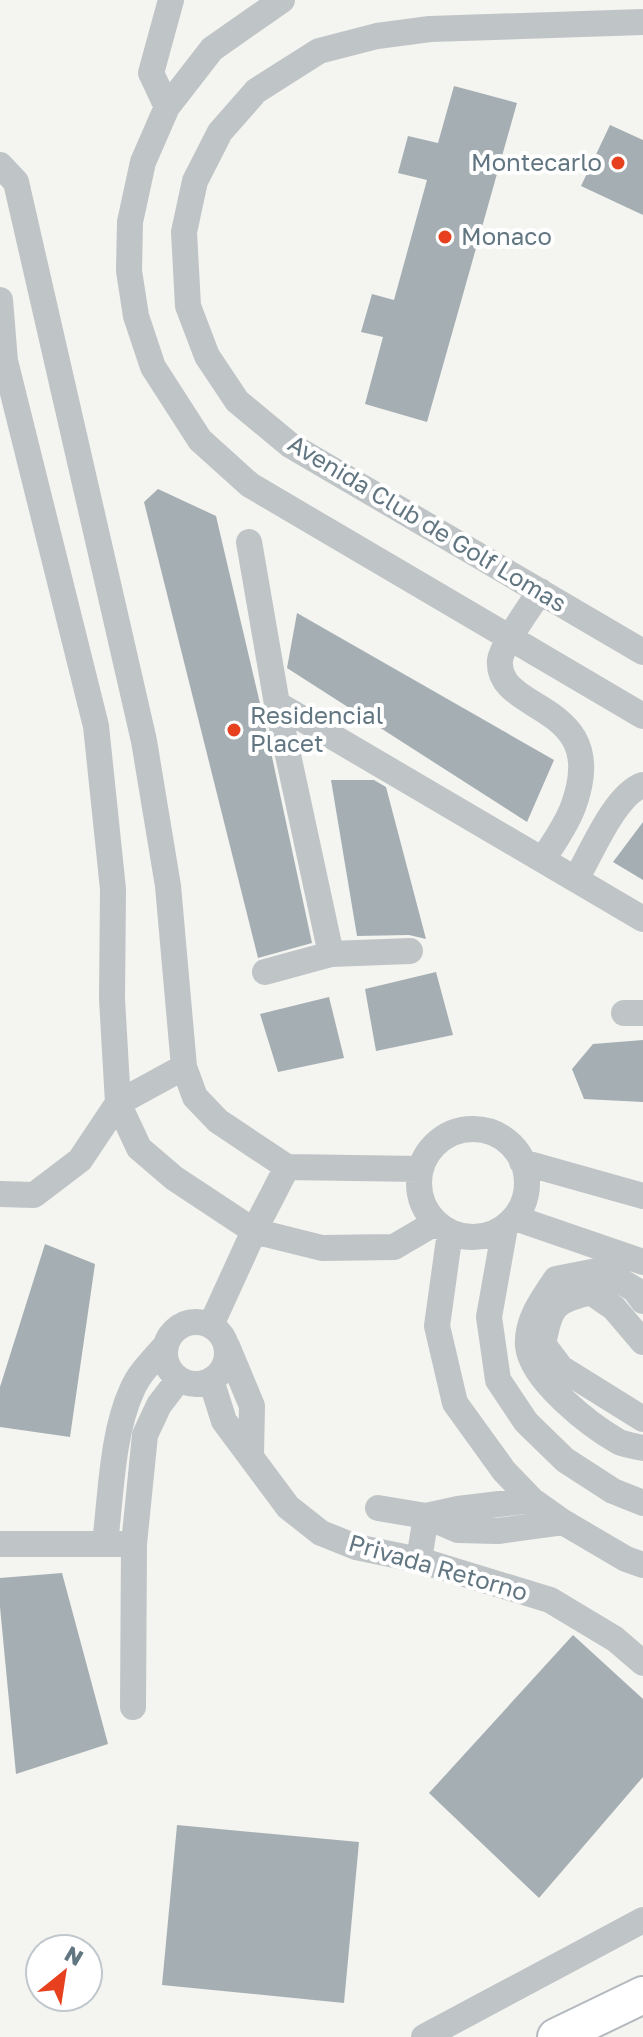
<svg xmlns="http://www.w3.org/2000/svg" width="643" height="2037" font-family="'Golos Text',sans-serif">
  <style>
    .building { fill: #a5afb3 }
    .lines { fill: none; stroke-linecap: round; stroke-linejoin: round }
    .secondary-casing { stroke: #b3b9bd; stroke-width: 40 }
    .street { stroke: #bfc4c6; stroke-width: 26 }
    .secondary { stroke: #fff; stroke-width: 36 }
    .poi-dot { fill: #e6401e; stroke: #fff; stroke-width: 3 }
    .labels { text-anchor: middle; stroke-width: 8; stroke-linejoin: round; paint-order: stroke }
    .poi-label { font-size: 24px; fill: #627682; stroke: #fff; text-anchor: start }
    .street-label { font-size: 24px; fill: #627682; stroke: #fff }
  </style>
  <rect width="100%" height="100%" fill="#f4f4f0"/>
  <path class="building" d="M 454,86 L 517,103 L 427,422 L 365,404 L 383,337 L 361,332 L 372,294 L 394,300 L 427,180 L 398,173 L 408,136 L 438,143 Z
    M 610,125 L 643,140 L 643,215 L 581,186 Z
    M 158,489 L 216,516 L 266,729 L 312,943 L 258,958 L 144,502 Z
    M 297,613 L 554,760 L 527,822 L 287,668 Z
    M 331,780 L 374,780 L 386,787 L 426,939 L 409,935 L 357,936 Z
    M 643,822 L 643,880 L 613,862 Z
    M 436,972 L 453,1035 L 376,1051 L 365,989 Z
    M 329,997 L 344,1058 L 278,1072 L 260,1014 Z
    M 643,1040 L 643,1102 L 584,1099 L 572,1069 L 593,1044 Z
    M 45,1244 L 95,1264 L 70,1437 L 0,1427 L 0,1387 Z
    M 62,1573 L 108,1744 L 16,1774 L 0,1607 L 0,1578 Z
    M 573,1635 L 643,1699 L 643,1777 L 539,1898 L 429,1793 Z
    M 177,1825 L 359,1842 L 344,2003 L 162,1985 Z"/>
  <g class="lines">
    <g class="secondary-casing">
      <path id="secondary" d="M 556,2037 L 643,1995"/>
    </g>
    <path class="street" d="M 282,0 L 212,49 L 167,107 L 143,162 L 130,222 L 129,271 L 136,316 L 153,367 L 200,440 L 250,485 L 643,716
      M 643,22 L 430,29 L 377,36 L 319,51 L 256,91 L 220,132 L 195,181 L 184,232 L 188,306 L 207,356 L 237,401 L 290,445 L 643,652
      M 167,107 L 151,73 L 171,0
      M 0,165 L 16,182 L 144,741 L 168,886 L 184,1067 L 195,1097 L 218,1121 L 287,1167 L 420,1169
      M 0,300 L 5,361 L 96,726 L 113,889 L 112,999 L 118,1103 L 139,1148 L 174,1178 L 254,1231 L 322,1248 L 394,1247 L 435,1223
      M 249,542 L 277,704 L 643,919
      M 540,591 C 531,606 502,645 500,660 C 495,715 613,700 573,807 C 566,826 553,843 543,860
      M 277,704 L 331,954
      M 576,879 C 591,854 615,794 643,785
      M 265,972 L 331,954 L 410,951
      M 624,1013 L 643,1013
      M419 1183a54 54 0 1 1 108 0a54 54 0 1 1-108 0Z
      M 522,1162 L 643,1196
      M 0,1194 L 34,1195 L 80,1160 L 118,1103 L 184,1067
      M 515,1218 L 643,1262
      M 505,1227 L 489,1317 L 498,1380 L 526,1422 L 565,1460 L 613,1491 L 643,1503
      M 450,1232 L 437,1326 L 455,1403 L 504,1471 L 532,1500 L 563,1522 L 626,1559 L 643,1565
      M 643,1301 L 634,1289 L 602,1270 L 556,1279 C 543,1298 526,1321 528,1346 C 531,1380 591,1426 619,1442 C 626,1445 635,1446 643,1448
      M165 1353a31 31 0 1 1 62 0a31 31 0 1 1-62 0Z
      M 211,1325 L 254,1231 L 287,1167
      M 643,1342 L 614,1308 L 591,1292 C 553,1301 551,1306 543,1344 L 561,1368 L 643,1419
      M 227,1346 L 252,1406 L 251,1454
      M 211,1380 L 224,1421 L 288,1507 L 321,1533 L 356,1547 L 419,1560 L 550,1600 L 615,1639 L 643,1663
      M 378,1508 L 426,1516 L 458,1509 L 532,1500
      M 105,1543 C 111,1495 112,1433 132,1390 C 139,1373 154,1359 166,1345
      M 0,1544 L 123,1544
      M 419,1560 L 426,1516 L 458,1530 L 498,1531 L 563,1522
      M 133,1707 L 134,1544 L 145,1435 L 159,1405 L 179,1379
      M 424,2037 L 643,1920"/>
    <use href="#secondary" class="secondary"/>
  </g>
  <g class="poi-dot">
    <circle cx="618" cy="163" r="8"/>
    <circle cx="445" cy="237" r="8"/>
    <circle cx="234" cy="730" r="8"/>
  </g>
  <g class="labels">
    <g class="poi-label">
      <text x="602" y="171" text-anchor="end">Montecarlo</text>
      <text x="461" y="245">Monaco</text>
      <text x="250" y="724">Residencial<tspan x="250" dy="28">Placet</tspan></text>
    </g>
    <g class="street-label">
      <text transform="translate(427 524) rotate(31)" y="8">Avenida Club de Golf Lomas</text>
      <text transform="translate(438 1568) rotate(16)" y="8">Privada Retorno</text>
    </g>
  </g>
  <g transform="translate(64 1973) rotate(30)"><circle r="38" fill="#ffffff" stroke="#c0c8cd" stroke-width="2"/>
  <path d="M0-6L14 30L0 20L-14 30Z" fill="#e6401e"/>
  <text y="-12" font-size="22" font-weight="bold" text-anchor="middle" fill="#627682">N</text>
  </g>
</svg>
